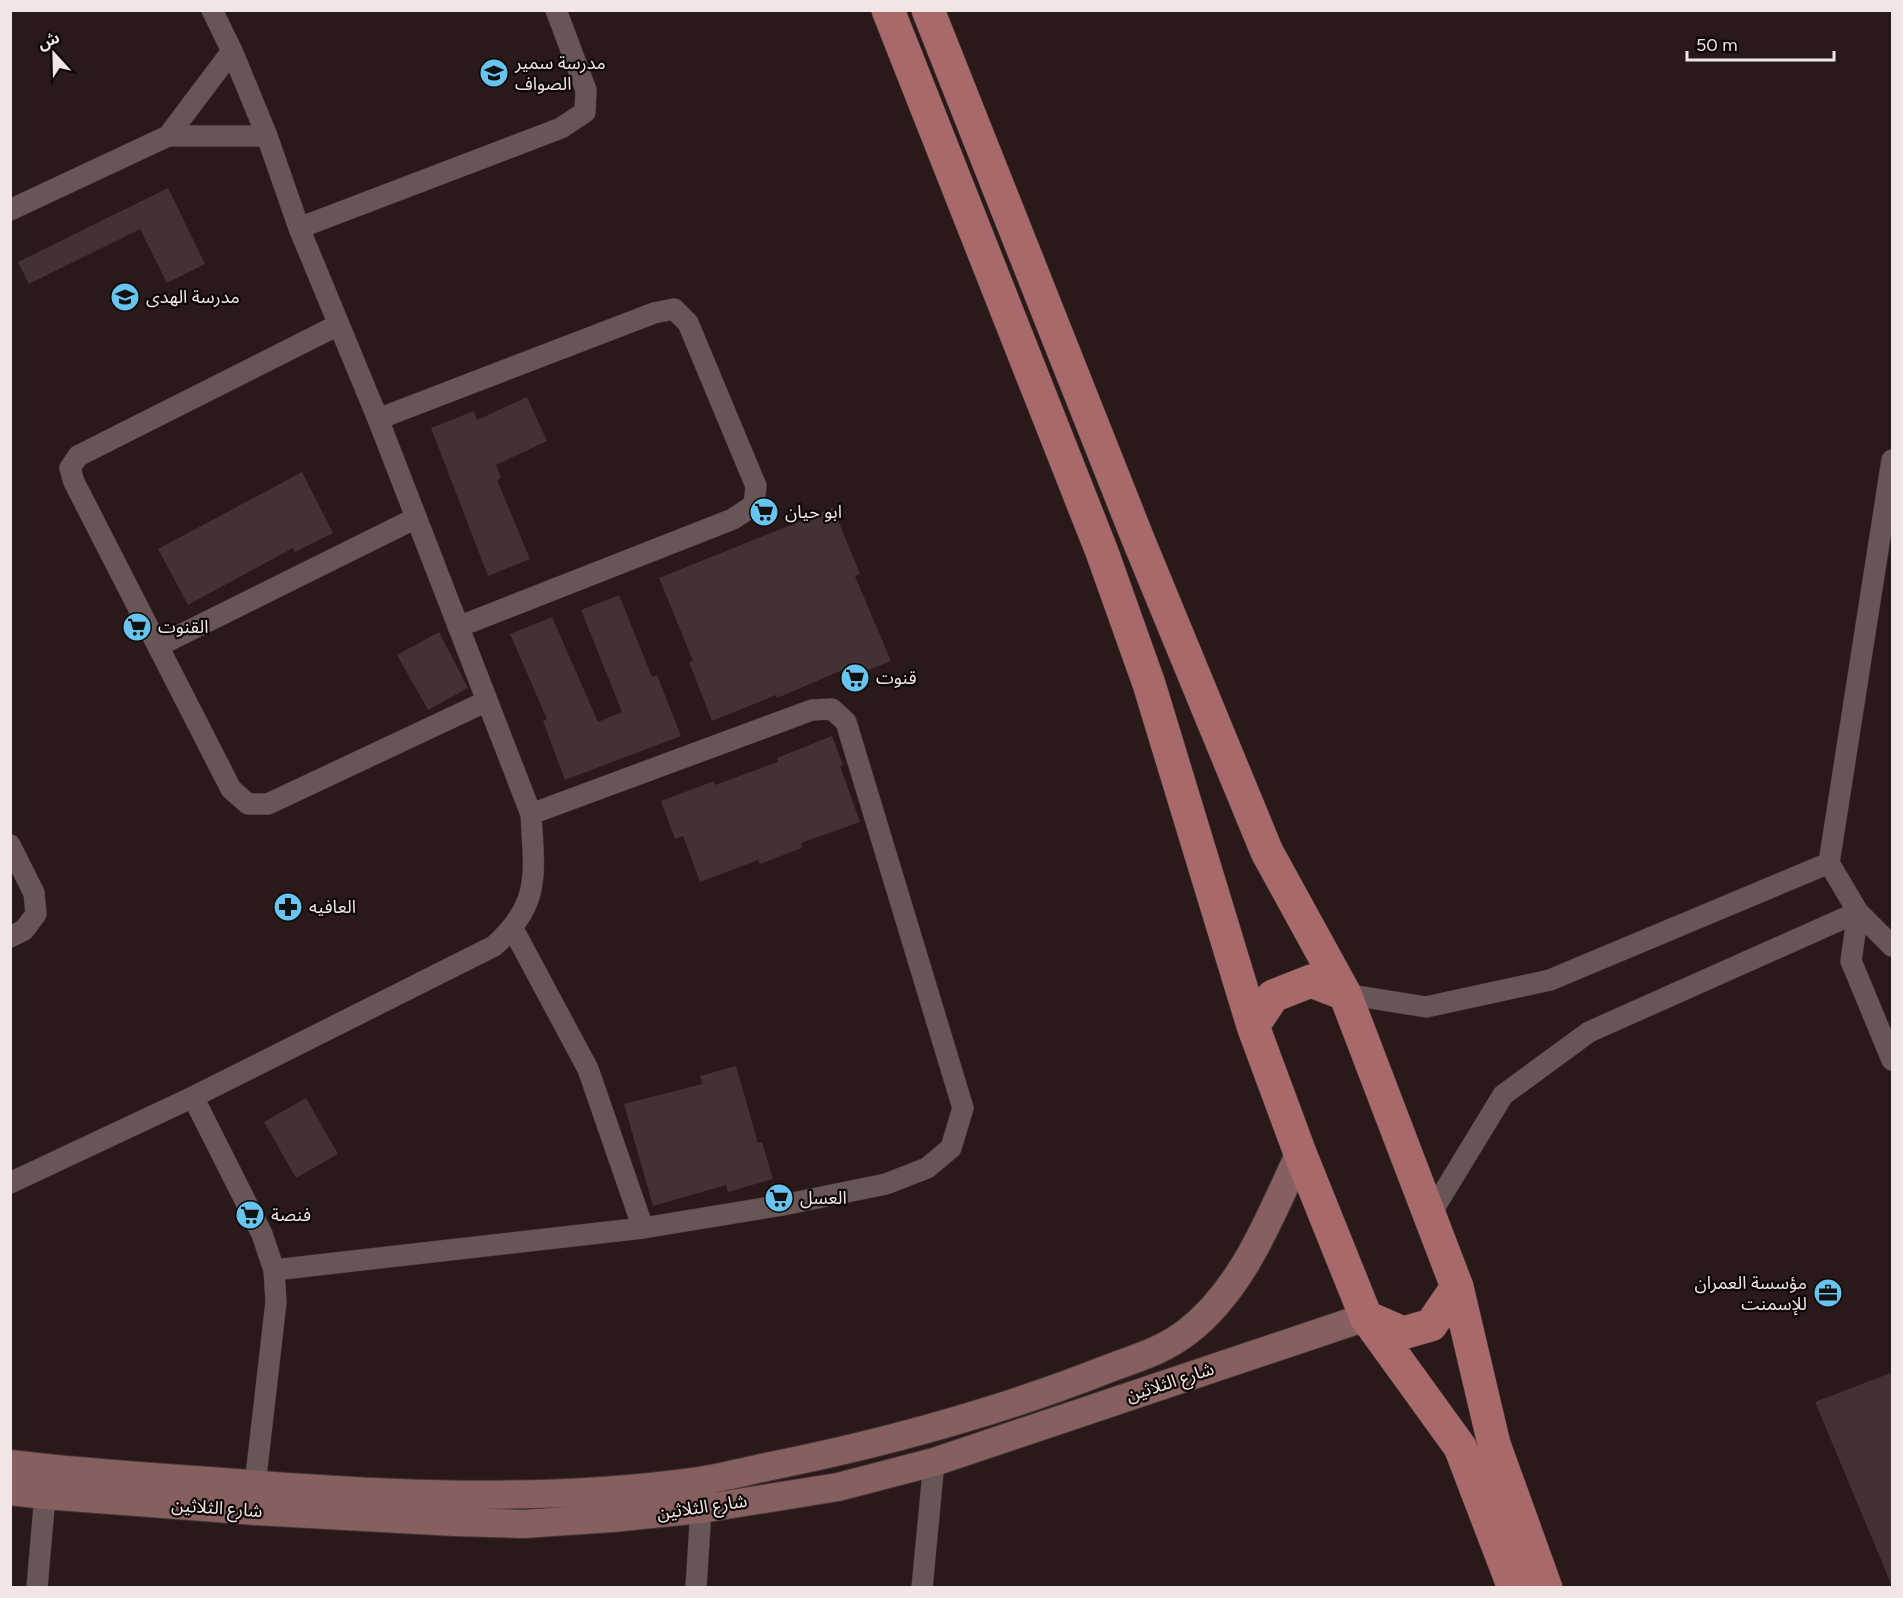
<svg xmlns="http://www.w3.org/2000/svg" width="1903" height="1598" font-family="Figtree,'Noto Sans Arabic',sans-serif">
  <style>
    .building { fill: #443232 }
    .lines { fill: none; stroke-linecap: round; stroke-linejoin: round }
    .street-casing { stroke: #423636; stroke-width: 22 }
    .secondary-casing { stroke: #423636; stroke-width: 30 }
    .primary-casing { stroke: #423636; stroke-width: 34 }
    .street { stroke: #685555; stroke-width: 21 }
    .secondary { stroke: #885f5f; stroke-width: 28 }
    .primary { stroke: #a76969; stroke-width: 33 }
    .labels { text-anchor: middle; stroke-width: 4.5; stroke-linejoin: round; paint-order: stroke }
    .poi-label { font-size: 18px; fill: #f1e5e5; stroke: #0d0706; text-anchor: start }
    .street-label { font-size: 18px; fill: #f1e5e5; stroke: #0d0706 }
  </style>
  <rect width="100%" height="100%" fill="#291919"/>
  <path class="building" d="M 168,188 L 205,264 L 167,283 L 140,229 L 29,284 L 18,262 Z
    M 527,397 L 547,441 L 496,465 L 501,478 L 497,480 L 530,559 L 488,576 L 431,428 L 474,411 L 477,420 Z
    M 302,472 L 333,533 L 295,552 L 293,548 L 188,605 L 158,549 Z
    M 833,508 L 860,574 L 855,576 L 891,661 L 849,678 L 845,669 L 777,698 L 776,695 L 712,721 L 689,662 L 693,661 L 659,578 Z
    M 619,595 L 652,677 L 657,675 L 681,736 L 565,780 L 543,721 L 547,719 L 510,634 L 552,617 L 598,722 L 622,712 L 581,610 Z
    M 439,632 L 468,688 L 428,710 L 397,655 Z
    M 832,736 L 843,765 L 840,766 L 860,822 L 801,843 L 802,848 L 760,864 L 758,860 L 700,882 L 683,836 L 675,839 L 661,801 L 714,781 L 715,785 L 778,762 L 777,758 Z
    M 736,1066 L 758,1143 L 762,1142 L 773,1179 L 728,1192 L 726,1185 L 653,1206 L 624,1104 L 702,1084 L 700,1076 Z
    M 306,1098 L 338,1154 L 296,1178 L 264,1122 Z
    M 1893,1372 L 1893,1586 L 1892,1586 L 1815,1402 Z"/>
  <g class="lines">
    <g class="street-casing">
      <path id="street" d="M 168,136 L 232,51
        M 10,210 L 168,136 L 267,136
        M 299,228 L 561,128 L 585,112 L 586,90 L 556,10
        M 338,325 L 78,456 L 70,468 L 74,482 L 231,789 L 248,804 L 268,804 L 487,701
        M 378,419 L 654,313 L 674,309 L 688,323 L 756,486 L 754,505 L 733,519 L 458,627
        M 1892,460 L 1829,863 L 1858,912 L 1892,946
        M 158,646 L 416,518
        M 10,845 L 34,893 L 36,914 L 24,930 L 10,937
        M 1858,912 L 1851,961 L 1892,1060
        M 513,929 L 588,1069 L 643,1228
        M 1345,994 L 1426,1007 L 1550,980 L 1829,863
        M 193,1097 L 262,1234 L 274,1270 L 276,1302 L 255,1485
        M 10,1183 L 193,1097 L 494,946 C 542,903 534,873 531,814 L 378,419 L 299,228 L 267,136 L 232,51 L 212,10
        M 1430,1215 L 1503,1095 L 1589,1032 L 1858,912
        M 274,1270 L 643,1228 L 783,1205 L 886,1184 L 927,1168 L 951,1148 L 963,1108 L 846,722 L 832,709 L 812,710 L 531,814
        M 37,1588 L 45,1495
        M 696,1588 L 701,1509
        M 922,1588 L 934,1462"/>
    </g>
    <g class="secondary-casing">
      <path id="secondary" d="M 10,1464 C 81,1473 152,1477 223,1482 C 383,1495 540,1503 699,1481 C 725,1477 750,1470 776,1465 C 855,1449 933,1429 1010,1404 C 1044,1393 1077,1381 1110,1368 C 1137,1358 1164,1350 1187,1332 C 1244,1288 1270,1216 1300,1153
        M 10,1491 L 45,1495 L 256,1511 L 455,1522 L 523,1524 L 612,1518 L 701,1509 L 838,1487 L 934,1462 L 1366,1317"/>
    </g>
    <g class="primary-casing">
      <path id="primary" d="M 888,10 L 1102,552 L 1149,684 L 1253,1026 L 1300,1153 L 1366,1317 L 1460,1447 L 1514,1588
        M 928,10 L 1138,539 L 1267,852 L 1345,994 L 1457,1287 L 1494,1444 L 1546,1588
        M 1253,1026 L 1273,996 L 1311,981 L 1345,994
        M 1366,1317 L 1403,1333 L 1431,1325 L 1457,1287"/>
    </g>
    <use href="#street" class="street"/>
    <use href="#secondary" class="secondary"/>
    <use href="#primary" class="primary"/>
  </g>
  <defs>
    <g id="school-disc" transform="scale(1.5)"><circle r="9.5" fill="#66c4ef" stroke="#0d0706"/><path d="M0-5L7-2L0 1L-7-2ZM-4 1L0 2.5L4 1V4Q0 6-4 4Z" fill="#111"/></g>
    <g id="supermarket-disc" transform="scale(1.5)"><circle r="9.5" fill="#66c4ef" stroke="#0d0706"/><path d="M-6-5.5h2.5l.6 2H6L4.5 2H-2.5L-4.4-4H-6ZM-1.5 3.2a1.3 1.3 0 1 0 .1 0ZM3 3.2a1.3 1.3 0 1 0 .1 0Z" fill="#111"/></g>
    <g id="pharmacy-disc" transform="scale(1.5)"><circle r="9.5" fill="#66c4ef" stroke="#0d0706"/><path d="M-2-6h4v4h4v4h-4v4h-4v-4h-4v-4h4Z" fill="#111"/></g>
    <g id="office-disc" transform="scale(1.5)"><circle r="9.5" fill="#66c4ef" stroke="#0d0706"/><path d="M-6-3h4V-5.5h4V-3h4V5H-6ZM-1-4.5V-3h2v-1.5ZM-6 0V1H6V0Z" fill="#111"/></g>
  </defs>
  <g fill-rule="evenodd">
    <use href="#school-disc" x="494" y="73"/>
    <use href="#school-disc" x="125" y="297"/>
    <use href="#supermarket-disc" x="764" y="512"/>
    <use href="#supermarket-disc" x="137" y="627"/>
    <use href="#supermarket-disc" x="855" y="678"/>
    <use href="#pharmacy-disc" x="288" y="907"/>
    <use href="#supermarket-disc" x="779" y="1198"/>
    <use href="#supermarket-disc" x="250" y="1215"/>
    <use href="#office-disc" x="1828" y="1293"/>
  </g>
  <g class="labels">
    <g class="poi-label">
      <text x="515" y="69">مدرسة سمير<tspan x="515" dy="21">الصواف</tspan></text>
      <text x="146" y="303">مدرسة الهدى</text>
      <text x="785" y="518">ابو حيان</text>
      <text x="158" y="633">القنوت</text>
      <text x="876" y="684">قنوت</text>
      <text x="309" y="913">العافيه</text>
      <text x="800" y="1204">العسل</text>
      <text x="271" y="1221">فنصة</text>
      <text x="1807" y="1289" text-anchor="end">مؤسسة العمران<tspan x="1807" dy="21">للإسمنت</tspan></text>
    </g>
    <g class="street-label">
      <text transform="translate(1170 1382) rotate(-18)" y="6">شارع الثلاثين</text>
      <text transform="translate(702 1507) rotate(-8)" y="6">شارع الثلاثين</text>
      <text transform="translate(217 1508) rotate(4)" y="6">شارع الثلاثين</text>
    </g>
  </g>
  <rect width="1903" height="1598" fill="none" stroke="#f1e5e5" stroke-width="24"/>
  <g transform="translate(54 54) rotate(338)" stroke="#0d0706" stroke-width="4.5" paint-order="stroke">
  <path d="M0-4.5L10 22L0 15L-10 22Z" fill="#f1e5e5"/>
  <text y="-9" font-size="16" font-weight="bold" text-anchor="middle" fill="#f1e5e5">ش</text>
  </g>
  <path d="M1687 51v9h147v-9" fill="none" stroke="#f1e5e5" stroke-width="3"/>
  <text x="1696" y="51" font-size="18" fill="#f1e5e5" stroke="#0d0706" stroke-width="4.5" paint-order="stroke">50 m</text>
</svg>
